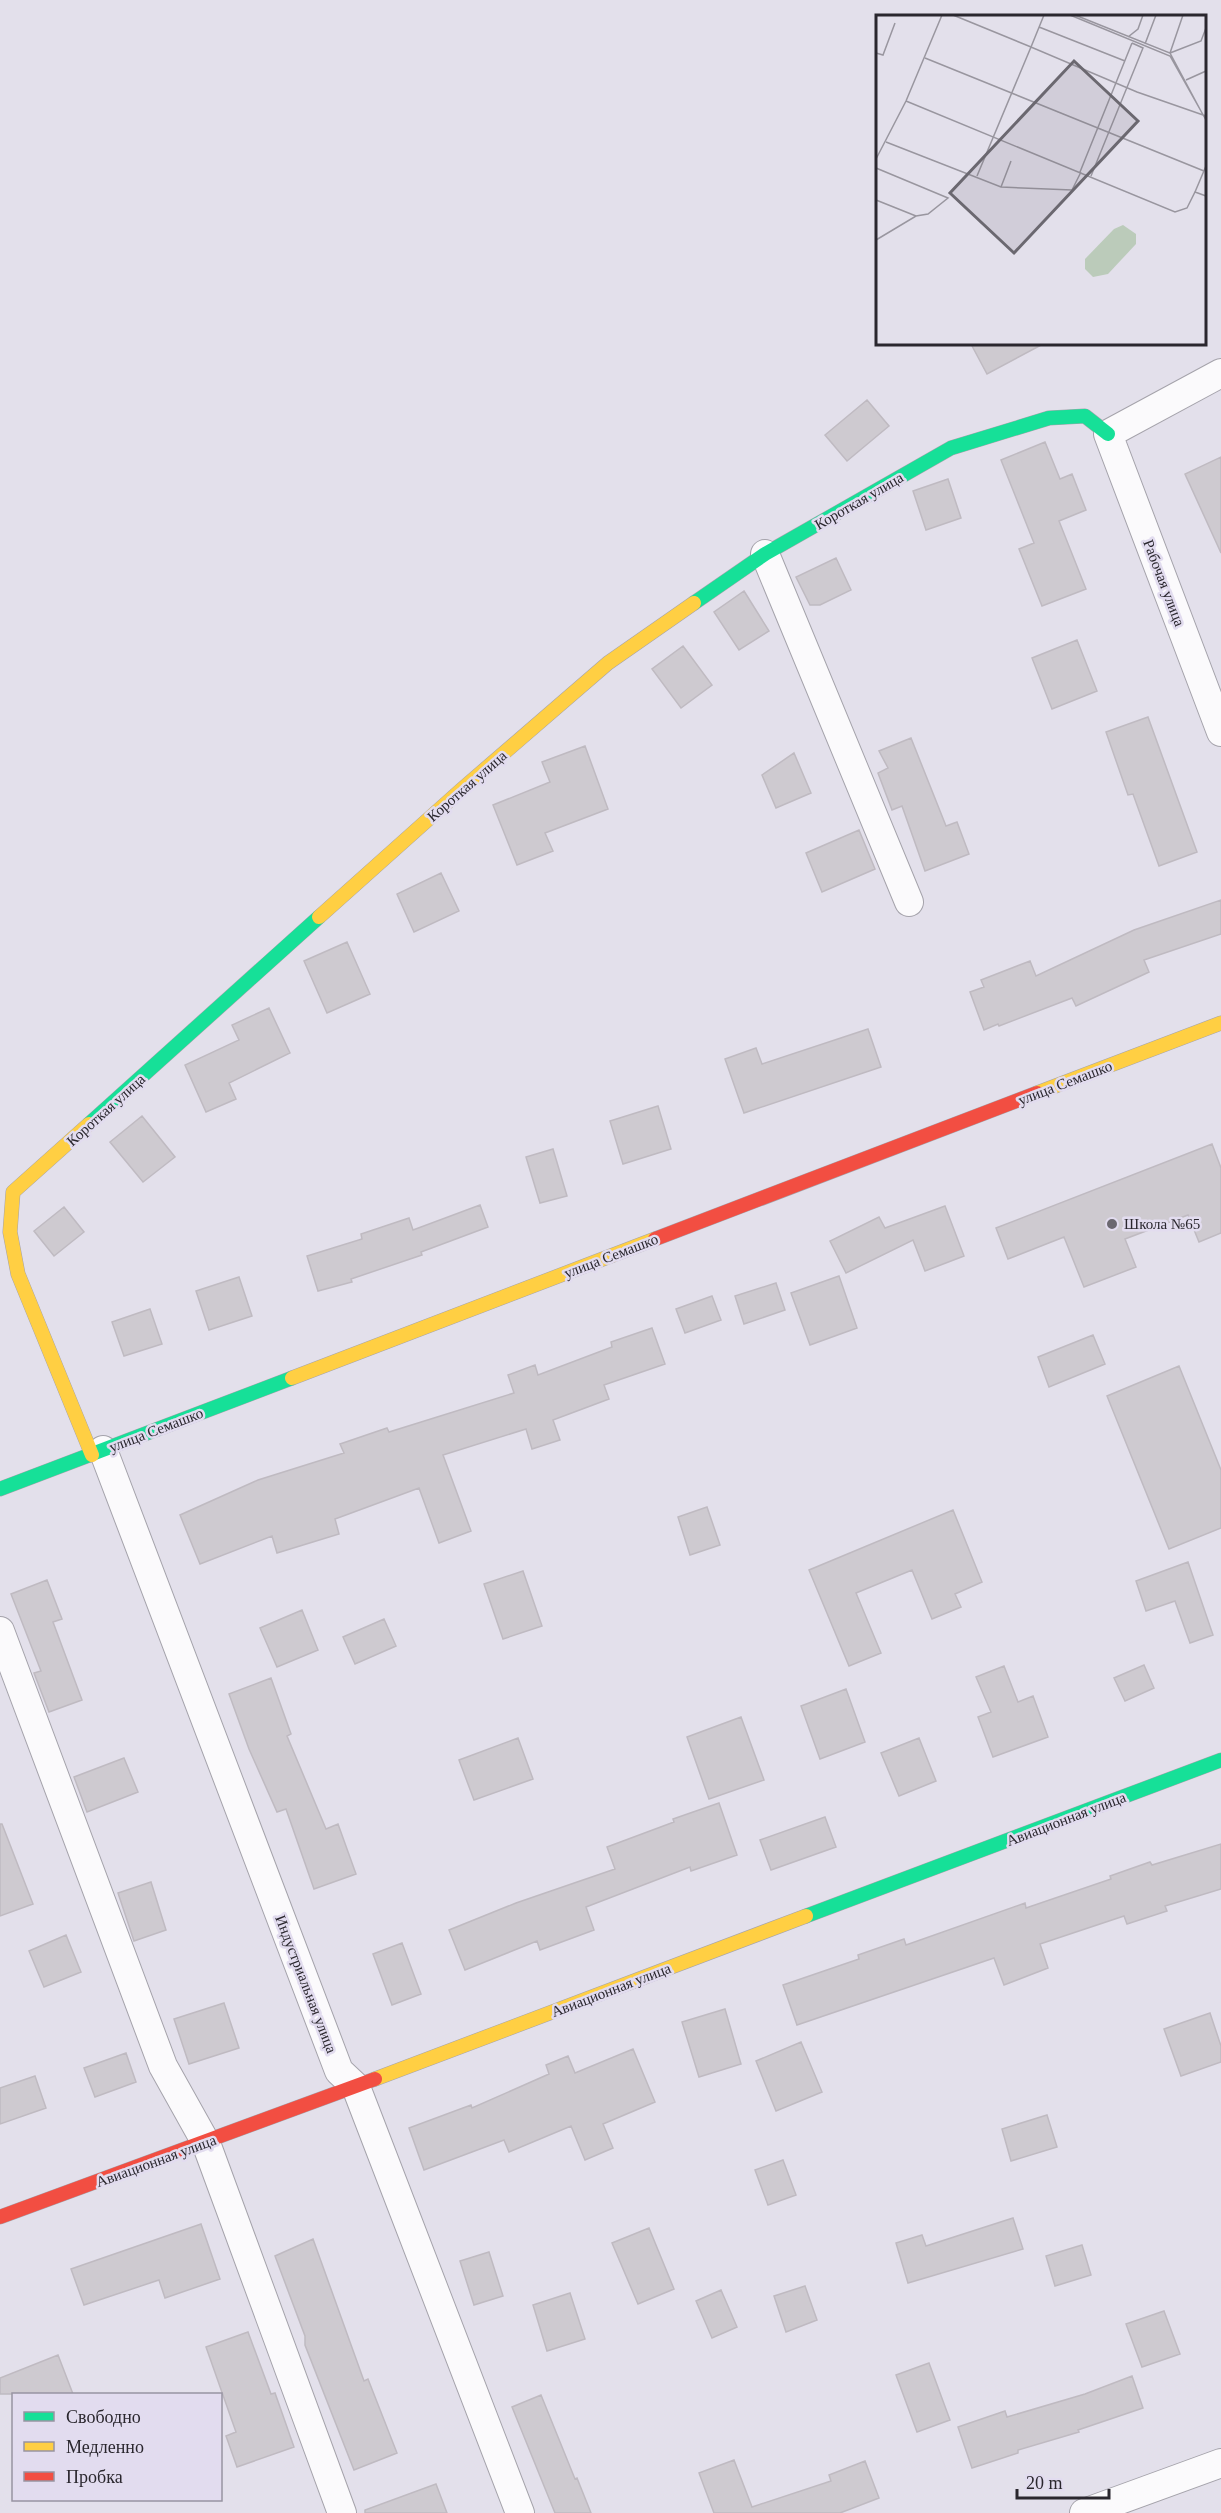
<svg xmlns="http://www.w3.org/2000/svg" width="1221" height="2513" font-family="Georgia,serif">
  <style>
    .building { fill: #cecad0; stroke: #bfbac1; stroke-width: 1.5 }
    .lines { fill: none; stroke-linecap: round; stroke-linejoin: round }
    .street-casing { stroke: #a5a3ab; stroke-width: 30 }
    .fast-casing { stroke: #a5a3ab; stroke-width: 15 }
    .slow-casing { stroke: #a5a3ab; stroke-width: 15 }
    .jam-casing { stroke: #a5a3ab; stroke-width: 15 }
    .street { stroke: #fbfafc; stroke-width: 28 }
    .fast { stroke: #16e098; stroke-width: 14 }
    .slow { stroke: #ffcf43; stroke-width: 14 }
    .jam { stroke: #f24e42; stroke-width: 14 }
    .poi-dot { fill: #6b6870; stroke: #e2dcef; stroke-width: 2 }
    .labels { text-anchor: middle; stroke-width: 5; stroke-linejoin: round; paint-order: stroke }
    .street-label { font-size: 15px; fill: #2a272e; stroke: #e2dcef }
    .poi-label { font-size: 15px; fill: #2a272e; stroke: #e2dcef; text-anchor: start }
    .inset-road { fill: none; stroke: #99969f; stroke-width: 1.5 }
    .view { fill: #6b6870; fill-opacity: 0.15; stroke: #6b6870; stroke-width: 3 }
    .inset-edge { fill: none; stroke: #2a272e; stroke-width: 3 }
  </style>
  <rect width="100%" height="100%" fill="#e3e0eb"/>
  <path class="building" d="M 971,344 L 1043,344 L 987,374 Z
    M 867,400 L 889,426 L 847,461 L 825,435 Z
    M 1045,442 L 1060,479 L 1072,474 L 1086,510 L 1059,521 L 1086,589 L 1042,606 L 1019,549 L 1034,543 L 1001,460 Z
    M 1221,457 L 1221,553 L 1185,474 Z
    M 948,479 L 961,518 L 926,530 L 913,491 Z
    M 836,558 L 851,590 L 820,605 L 810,605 L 796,577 Z
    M 744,591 L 769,631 L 739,650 L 714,612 Z
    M 1077,640 L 1097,691 L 1052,709 L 1032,658 Z
    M 683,646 L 712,685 L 681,708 L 652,669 Z
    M 1148,717 L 1197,852 L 1159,866 L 1133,794 L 1128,795 L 1106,732 Z
    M 911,738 L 946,826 L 957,822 L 969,854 L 925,871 L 902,806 L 892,810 L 878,773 L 888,768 L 879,751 Z
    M 585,746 L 608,809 L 545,833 L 553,851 L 517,865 L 493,805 L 550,782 L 542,762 Z
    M 794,753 L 811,793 L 776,808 L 762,775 Z
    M 859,830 L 875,869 L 822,892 L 806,853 Z
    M 441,873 L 459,911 L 414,932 L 397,894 Z
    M 1221,900 L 1221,934 L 1144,960 L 1149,972 L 1076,1006 L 1072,998 L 999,1026 L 998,1024 L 984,1030 L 970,992 L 984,987 L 981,980 L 1030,961 L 1036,976 L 1134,930 Z
    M 347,942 L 370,994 L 327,1013 L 304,961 Z
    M 269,1008 L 290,1053 L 229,1083 L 236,1099 L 206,1112 L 185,1065 L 239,1040 L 232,1025 Z
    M 868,1029 L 881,1067 L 744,1113 L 725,1059 L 756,1048 L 762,1064 Z
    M 658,1106 L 671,1149 L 623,1164 L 610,1121 Z
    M 142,1116 L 175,1157 L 143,1182 L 110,1142 Z
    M 1212,1144 L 1221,1168 L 1221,1233 L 1199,1242 L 1188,1215 L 1125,1239 L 1136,1267 L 1084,1287 L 1064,1237 L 1008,1259 L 996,1228 Z
    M 553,1149 L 567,1196 L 540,1203 L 526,1157 Z
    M 480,1205 L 488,1227 L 421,1252 L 422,1255 L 351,1279 L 352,1282 L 318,1291 L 307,1256 L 362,1239 L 361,1234 L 409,1218 L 413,1230 Z
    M 945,1206 L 964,1256 L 925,1271 L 913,1240 L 846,1273 L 830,1241 L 879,1217 L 885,1228 Z
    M 64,1207 L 84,1232 L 54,1256 L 34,1231 Z
    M 839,1276 L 857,1328 L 810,1345 L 791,1293 Z
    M 239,1277 L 252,1316 L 209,1330 L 196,1291 Z
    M 776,1283 L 785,1310 L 744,1324 L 735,1296 Z
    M 712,1296 L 721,1320 L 685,1333 L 676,1309 Z
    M 150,1309 L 162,1344 L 124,1356 L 112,1322 Z
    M 652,1328 L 665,1364 L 604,1385 L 609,1399 L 553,1420 L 560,1440 L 532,1449 L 526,1429 L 443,1455 L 471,1531 L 439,1543 L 419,1488 L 335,1519 L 339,1534 L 277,1553 L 272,1536 L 200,1564 L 180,1515 L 258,1480 L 344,1453 L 340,1444 L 387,1428 L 389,1432 L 514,1393 L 508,1375 L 535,1365 L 538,1375 L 612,1347 L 611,1342 Z
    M 1093,1335 L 1105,1364 L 1049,1387 L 1038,1357 Z
    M 1179,1366 L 1221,1470 L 1221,1528 L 1169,1549 L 1107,1396 Z
    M 707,1507 L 720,1545 L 690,1555 L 678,1517 Z
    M 953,1510 L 982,1582 L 955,1594 L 961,1607 L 932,1619 L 912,1570 L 856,1593 L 881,1653 L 849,1666 L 809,1570 Z
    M 1188,1562 L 1213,1635 L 1190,1643 L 1175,1601 L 1146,1611 L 1136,1581 Z
    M 523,1571 L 542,1626 L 503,1639 L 484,1584 Z
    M 47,1580 L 62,1619 L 53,1622 L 82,1700 L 49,1712 L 34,1673 L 41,1671 L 11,1594 Z
    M 302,1610 L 318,1650 L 277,1667 L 260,1628 Z
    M 384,1619 L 396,1646 L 355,1664 L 343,1637 Z
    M 1144,1665 L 1154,1688 L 1125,1701 L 1114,1678 Z
    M 1004,1666 L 1018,1702 L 1033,1696 L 1048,1737 L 993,1757 L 978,1717 L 991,1712 L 976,1677 Z
    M 271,1678 L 291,1734 L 287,1736 L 326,1829 L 338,1824 L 356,1874 L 314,1889 L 286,1809 L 277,1812 L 249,1749 L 229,1694 Z
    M 846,1689 L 865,1742 L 820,1759 L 801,1706 Z
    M 741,1717 L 764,1780 L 709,1799 L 687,1737 Z
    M 518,1738 L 533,1779 L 474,1800 L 459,1760 Z
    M 919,1738 L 936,1781 L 899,1796 L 881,1753 Z
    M 124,1758 L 138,1792 L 87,1812 L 74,1777 Z
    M 719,1803 L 737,1855 L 691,1871 L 690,1867 L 586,1907 L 594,1930 L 540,1950 L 537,1941 L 465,1970 L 449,1930 L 516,1903 L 615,1869 L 607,1847 L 674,1822 L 673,1819 Z
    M 825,1817 L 836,1847 L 771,1870 L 760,1840 Z
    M 0,1824 L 2,1824 L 33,1904 L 0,1916 Z
    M 1221,1844 L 1221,1889 L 1165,1906 L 1167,1911 L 1127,1924 L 1124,1916 L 1040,1944 L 1048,1968 L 1004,1985 L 994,1958 L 797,2025 L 783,1985 L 859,1959 L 858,1955 L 904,1939 L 906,1945 L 1025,1903 L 1026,1908 L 1111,1879 L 1110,1876 L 1150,1862 L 1152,1865 Z
    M 151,1882 L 166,1930 L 134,1941 L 118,1893 Z
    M 66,1935 L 81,1972 L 44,1987 L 29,1951 Z
    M 402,1943 L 421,1994 L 392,2005 L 373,1954 Z
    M 224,2003 L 239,2048 L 189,2064 L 174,2019 Z
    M 725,2009 L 741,2064 L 699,2077 L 682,2022 Z
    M 1210,2013 L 1221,2046 L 1221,2062 L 1181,2076 L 1164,2029 Z
    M 801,2042 L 822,2092 L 776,2111 L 756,2061 Z
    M 633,2049 L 655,2102 L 603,2124 L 613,2148 L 585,2160 L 571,2126 L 509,2152 L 504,2140 L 424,2170 L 409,2128 L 471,2105 L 472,2108 L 549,2074 L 546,2065 L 568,2056 L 575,2073 Z
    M 126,2053 L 136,2082 L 95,2097 L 84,2068 Z
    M 35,2076 L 46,2108 L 0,2124 L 0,2088 Z
    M 1047,2115 L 1057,2147 L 1011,2161 L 1002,2129 Z
    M 783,2160 L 796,2195 L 768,2205 L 755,2170 Z
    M 1013,2218 L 1023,2249 L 908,2283 L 896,2243 L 922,2235 L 926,2246 Z
    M 201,2224 L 220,2279 L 165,2298 L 159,2280 L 84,2305 L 71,2269 Z
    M 649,2228 L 674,2289 L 638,2304 L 612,2243 Z
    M 313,2239 L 364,2381 L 368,2379 L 397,2453 L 354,2470 L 305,2345 L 305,2336 L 275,2256 Z
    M 1082,2245 L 1091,2275 L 1055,2286 L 1046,2256 Z
    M 489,2252 L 503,2296 L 474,2305 L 460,2261 Z
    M 805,2286 L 817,2320 L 786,2332 L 774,2296 Z
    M 721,2290 L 737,2327 L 712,2338 L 696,2301 Z
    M 570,2293 L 585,2339 L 547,2351 L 533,2305 Z
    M 1164,2311 L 1180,2354 L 1142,2367 L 1126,2324 Z
    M 248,2332 L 271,2394 L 275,2393 L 294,2447 L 237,2467 L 226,2436 L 236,2432 L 206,2347 Z
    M 58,2355 L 73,2394 L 0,2394 L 0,2378 Z
    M 929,2363 L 950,2420 L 917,2432 L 896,2375 Z
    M 1132,2376 L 1143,2408 L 1078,2430 L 1079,2432 L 1018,2450 L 1018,2453 L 972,2468 L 958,2427 L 1005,2411 L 1007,2417 L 1085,2394 Z
    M 541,2395 L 575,2479 L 577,2478 L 591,2513 L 555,2513 L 512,2407 Z
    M 734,2460 L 752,2507 L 831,2481 L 829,2475 L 865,2461 L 879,2498 L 840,2513 L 714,2513 L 699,2473 Z
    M 436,2484 L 447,2513 L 365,2513 L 365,2510 Z"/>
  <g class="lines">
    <g class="street-casing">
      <path id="street" d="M 1221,373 L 1108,434 L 1221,732
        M 765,554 L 909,902
        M 103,1450 L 339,2071 L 356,2087 L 520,2513
        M 0,1631 L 163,2066 L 206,2143 L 342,2513
        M 1084,2513 L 1221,2463"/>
    </g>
    <g class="fast-casing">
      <path id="fast" d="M 694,603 L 765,554 L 951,448 L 1049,418 L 1085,416 L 1108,434
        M 89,1124 L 319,917
        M 0,1489 L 292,1378
        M 806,1916 L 1221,1760"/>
    </g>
    <g class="slow-casing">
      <path id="slow" d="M 319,917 L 461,790 L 608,663 L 694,603
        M 1037,1093 L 1221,1023
        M 89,1124 L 13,1192 L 10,1232 L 18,1274 L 92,1455
        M 292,1378 L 655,1239
        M 375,2079 L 806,1916"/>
    </g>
    <g class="jam-casing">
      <path id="jam" d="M 655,1239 L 1037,1093
        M 0,2217 L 375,2079"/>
    </g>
    <use href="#street" class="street"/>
    <use href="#fast" class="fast"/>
    <use href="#slow" class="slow"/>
    <use href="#jam" class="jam"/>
  </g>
  <circle class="poi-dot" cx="1112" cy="1224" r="6"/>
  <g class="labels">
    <g class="street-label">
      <text transform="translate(859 501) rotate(-30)" y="5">Короткая улица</text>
      <text transform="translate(1164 583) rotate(69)" y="5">Рабочая улица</text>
      <text transform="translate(467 786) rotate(-41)" y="5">Короткая улица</text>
      <text transform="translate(1065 1083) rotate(-21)" y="5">улица Семашко</text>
      <text transform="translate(106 1110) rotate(-42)" y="5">Короткая улица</text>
      <text transform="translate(611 1256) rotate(-21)" y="5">улица Семашко</text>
      <text transform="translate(156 1430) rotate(-21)" y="5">улица Семашко</text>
      <text transform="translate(1066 1819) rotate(-21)" y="5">Авиационная улица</text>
      <text transform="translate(306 1984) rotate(69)" y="5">Индустриальная улица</text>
      <text transform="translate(611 1990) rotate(-21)" y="5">Авиационная улица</text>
      <text transform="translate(156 2161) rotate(-20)" y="5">Авиационная улица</text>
    </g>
    <g class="poi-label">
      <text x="1124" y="1229">Школа №65</text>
    </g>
  </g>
  <g transform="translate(876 15)">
    <rect width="330" height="330" fill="#e3e0eb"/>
    <path d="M 247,210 L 260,219 L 260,229 L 232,259 L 217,262 L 209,254 L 209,244 L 238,214 Z" fill="#bbcbba"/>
    <path class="inset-road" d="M 77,0 L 155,32 L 168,0M 194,0 L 294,41 L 330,105M 199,0 L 294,38 L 326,98M 163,12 L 249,46M 252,22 L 262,14 L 267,0M 269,29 L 280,0M 0,38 L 7,40 L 19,8M 294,38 L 325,26 L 330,13M 294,38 L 307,0M 49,43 L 328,156M 310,65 L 330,56M 30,86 L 299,197 L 311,193 L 319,177 L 330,181M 10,127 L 125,172 L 196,175 L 205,157M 0,144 L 30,86 L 66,0M 0,153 L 72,183 L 52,199 L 40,201 L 0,225M 204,157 L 256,28M 101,161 L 155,32 L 261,77 L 330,101M 215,161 L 267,33 L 256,28M 125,172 L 135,146M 319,177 L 330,151M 0,185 L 40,201"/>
    <path class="view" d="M 198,46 L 262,106 L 138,238 L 74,178 Z"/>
    <rect width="330" height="330" class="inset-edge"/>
  </g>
  <rect x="12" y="2393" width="210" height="108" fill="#e2dcef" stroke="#9894a2" stroke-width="1.5"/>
  <rect x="24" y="2412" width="30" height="9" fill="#16e098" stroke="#9894a2" stroke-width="1.5"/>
  <text x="66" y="2423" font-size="18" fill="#2a272e">Свободно</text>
  <rect x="24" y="2442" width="30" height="9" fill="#ffcf43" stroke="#9894a2" stroke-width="1.5"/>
  <text x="66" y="2453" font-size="18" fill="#2a272e">Медленно</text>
  <rect x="24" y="2472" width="30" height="9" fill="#f24e42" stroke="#9894a2" stroke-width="1.5"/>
  <text x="66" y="2483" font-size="18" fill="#2a272e">Пробка</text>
  <path d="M1017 2489v9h92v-9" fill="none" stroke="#2a272e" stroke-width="3"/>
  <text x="1026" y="2489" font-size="18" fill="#2a272e" stroke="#e2dcef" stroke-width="4.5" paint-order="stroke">20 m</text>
</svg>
